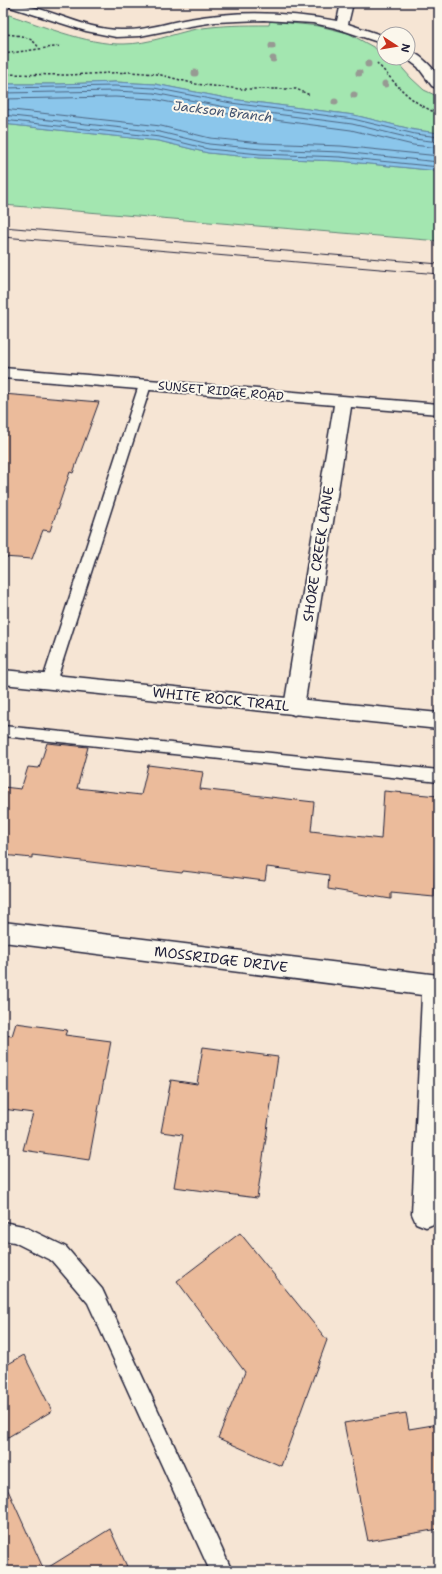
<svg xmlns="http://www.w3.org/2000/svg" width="442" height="1574" font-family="'Shantell Sans',sans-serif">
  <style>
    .green { fill: #a3e6b0; stroke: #628476 }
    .water { fill: #8bc6eb; stroke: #6184a5 }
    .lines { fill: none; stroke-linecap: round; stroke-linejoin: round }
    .shore { stroke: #4c6481; stroke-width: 1 }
    .building { fill: #ebbb9b; stroke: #22223b }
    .service-casing { stroke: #22223b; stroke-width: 3 }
    .minor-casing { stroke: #22223b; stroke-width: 3 }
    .tertiary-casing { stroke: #22223b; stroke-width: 3 }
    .path { stroke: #22223b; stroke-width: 1.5; stroke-dasharray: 2.5 2; stroke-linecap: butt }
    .service { fill: #fbf7ec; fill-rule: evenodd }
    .minor { fill: #fbf7ec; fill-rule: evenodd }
    .tertiary { fill: #fbf7ec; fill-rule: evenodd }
    .tram { stroke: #22223b; stroke-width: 1 }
    .tree { fill: #979a93 }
    .labels { text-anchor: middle; stroke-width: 4; stroke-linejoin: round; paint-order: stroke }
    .far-street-label { font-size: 12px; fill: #22223b; stroke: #fbf7ec }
    .far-water-label { font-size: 13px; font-style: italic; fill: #425370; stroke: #fbf7ec }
    .street-label { font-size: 14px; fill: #22223b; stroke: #fbf7ec }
  </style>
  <rect width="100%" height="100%" fill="#f6e5d4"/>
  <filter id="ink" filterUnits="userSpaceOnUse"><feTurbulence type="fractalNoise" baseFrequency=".025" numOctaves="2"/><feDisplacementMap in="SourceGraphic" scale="8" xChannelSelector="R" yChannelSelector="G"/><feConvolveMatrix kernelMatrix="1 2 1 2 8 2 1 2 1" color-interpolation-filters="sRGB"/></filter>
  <g filter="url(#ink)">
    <path class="green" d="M 3,13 C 39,24 86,45 124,44 C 149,44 172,34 196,29 C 220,25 244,25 269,25 L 270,21 L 319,26 L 348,33 L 384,53 L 384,58 L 392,58 L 396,61 L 411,78 L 424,90 L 439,97 L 439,133 L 415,130 L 354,115 L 231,99 L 155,84 L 115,82 L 60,84 L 3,84 Z
      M 3,124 L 159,141 L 208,153 L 260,158 L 340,161 L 439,171 L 439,241 L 3,205 Z"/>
    <path class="water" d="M 115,82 L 155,84 L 231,99 L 354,115 L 415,130 L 439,133 L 439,171 L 340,161 L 260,158 L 208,153 L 159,141 L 3,124 L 3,84 L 60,84 Z"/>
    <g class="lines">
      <path class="shore" d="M 3,88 L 115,86 L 154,88 L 231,103 L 353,119 L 415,134 L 439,137
        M 3,93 L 115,91 L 154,93 L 230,108 L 352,124 L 414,139 L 439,142
        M 3,99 L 115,97 L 153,99 L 229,114 L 351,130 L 413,145 L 439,148
        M 3,109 L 161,126 L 210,138 L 261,143 L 341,146 L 439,156
        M 3,115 L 160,132 L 209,144 L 261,149 L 341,152 L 439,162
        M 3,120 L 160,137 L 208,149 L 260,154 L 340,157 L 439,167"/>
    </g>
    <path class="building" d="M 3,394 L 99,402 L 73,473 L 70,472 L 50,531 L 43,530 L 32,559 L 3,557 Z
      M 47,743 L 88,747 L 77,788 L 141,795 L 148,765 L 203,772 L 200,789 L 314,802 L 311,831 L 381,839 L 384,791 L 438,796 L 434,897 L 391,893 L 391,899 L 328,889 L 329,875 L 267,867 L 265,881 L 183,871 L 182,873 L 32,855 L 32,858 L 3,855 L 3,787 L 21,789 L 28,767 L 39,768 Z
      M 16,1023 L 67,1030 L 65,1035 L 111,1041 L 89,1160 L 23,1150 L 33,1113 L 3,1109 L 3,1035 L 12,1036 Z
      M 203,1047 L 278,1057 L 257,1198 L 174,1187 L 183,1135 L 161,1132 L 171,1080 L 197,1084 Z
      M 240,1233 L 327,1340 L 281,1466 L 218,1438 L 245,1372 L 177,1281 Z
      M 24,1355 L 52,1411 L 3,1440 L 3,1367 Z
      M 406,1413 L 409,1429 L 439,1424 L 439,1529 L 368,1541 L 344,1423 Z
      M 3,1479 L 44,1570 L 110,1529 L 129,1571 L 3,1571 Z"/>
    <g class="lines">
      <g class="service-casing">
        <path id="service" d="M 145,382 L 149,383 L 151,385 L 56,682 L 54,686 L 49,687 L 44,686 L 42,682 L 139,385 L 141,383 Z
          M 3,726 L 439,770 L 439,782 L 3,736 Z
          M 3,1222 L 23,1226 L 66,1247 L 102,1289 L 232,1571 L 210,1571 L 88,1303 L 52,1261 L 14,1242 L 3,1240 Z"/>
      </g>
      <g class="minor-casing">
        <path id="minor" d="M 3,3 C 44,3 80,30 121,30 C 144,31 166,23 189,19 C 239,10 288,12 337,21 L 341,3 L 353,3 L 348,24 L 384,36 L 384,44 L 336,28 L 313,23 L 264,20 L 215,22 L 190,26 L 140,36 L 116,37 L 86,31 L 4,5 Z
          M 408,50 C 418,53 436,69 439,79 C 440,81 439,86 439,89 L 432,86 L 418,67 L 406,58 L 408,58 Z
          M 3,368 L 439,404 L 439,414 L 351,407 L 304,707 L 301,712 L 294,715 L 287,712 L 284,707 L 334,405 L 3,378 Z
          M 3,922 L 439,975 L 439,1216 L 436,1223 L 426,1227 L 416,1223 L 412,1214 L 422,995 L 3,942 Z"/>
      </g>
      <g class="tertiary-casing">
        <path id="tertiary" d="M 3,670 L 439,713 L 439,729 L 3,684 Z"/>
      </g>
      <path class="path" d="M 3,34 C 17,35 31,35 39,48
        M 3,54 L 61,46
        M 377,63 C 398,86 409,102 439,114
        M 3,74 L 69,75 L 131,72 L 157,74 L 196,84 L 241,89 L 296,89 L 310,95"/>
      <use href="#service" class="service"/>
      <use href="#minor" class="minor"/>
      <use href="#tertiary" class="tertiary"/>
      <path class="tram" d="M 3,227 L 439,264
        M 3,237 L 439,274"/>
    </g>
    <g class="tree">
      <circle cx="272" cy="46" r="3.5"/>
      <circle cx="273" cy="59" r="3.5"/>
      <circle cx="368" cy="64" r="3.5"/>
      <circle cx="195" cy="73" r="3.5"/>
      <circle cx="359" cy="73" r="3.5"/>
      <circle cx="385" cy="84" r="3.5"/>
      <circle cx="354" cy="95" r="3.5"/>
      <circle cx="335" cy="102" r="3.5"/>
    </g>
  </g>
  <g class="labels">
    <g class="far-street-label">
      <text transform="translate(221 391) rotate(5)" y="4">SUNSET RIDGE ROAD</text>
    </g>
    <g class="far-water-label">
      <text transform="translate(223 111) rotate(7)" y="5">Jackson Branch</text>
    </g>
    <g class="street-label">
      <text transform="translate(318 554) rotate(-81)" y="5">SHORE CREEK LANE</text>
      <text transform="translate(221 699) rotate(6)" y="5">WHITE ROCK TRAIL</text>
      <text transform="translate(221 959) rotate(7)" y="5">MOSSRIDGE DRIVE</text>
    </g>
  </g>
  <rect width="442" height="1574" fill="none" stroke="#fbf7ec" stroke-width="16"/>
  <rect x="8" y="8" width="426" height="1558" fill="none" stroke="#22223b" stroke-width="1.5" filter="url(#ink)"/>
  <g transform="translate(396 46) rotate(102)"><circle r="19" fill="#fbf7ec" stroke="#a4a2a5"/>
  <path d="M0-3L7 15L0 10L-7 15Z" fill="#c8321e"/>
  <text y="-6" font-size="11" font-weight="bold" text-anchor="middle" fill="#22223b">N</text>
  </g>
</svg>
